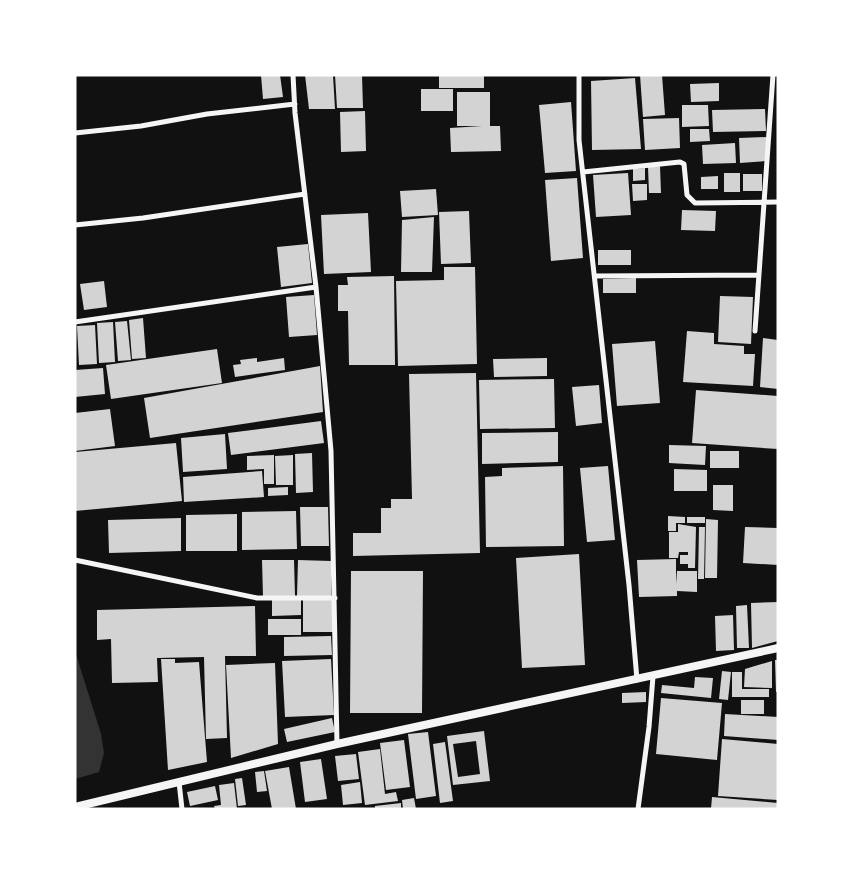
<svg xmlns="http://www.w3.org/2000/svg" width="853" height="884" font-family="Rubik,sans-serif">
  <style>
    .water { fill: #333 }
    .building { fill: #d3d3d3; fill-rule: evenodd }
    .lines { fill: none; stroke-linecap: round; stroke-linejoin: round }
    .minor { stroke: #f5f5f5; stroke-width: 5 }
    .secondary { stroke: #f5f5f5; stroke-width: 8 }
  </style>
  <rect width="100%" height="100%" fill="#111"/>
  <path class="water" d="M 75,651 L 101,734 L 104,753 L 99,772 L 75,779 Z"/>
  <path class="building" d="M 261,75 L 280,75 L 283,97 L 263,99 Z
    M 305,75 L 333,75 L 335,109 L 309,109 Z
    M 335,75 L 362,75 L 363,108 L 337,108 Z
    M 439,75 L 484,75 L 484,88 L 439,88 Z
    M 640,75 L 662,75 L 665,115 L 643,117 Z
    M 635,78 L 641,149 L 592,150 L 591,81 Z
    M 719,83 L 719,101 L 691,102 L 690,84 Z
    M 421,89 L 453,89 L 453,111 L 421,111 Z
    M 457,92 L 490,92 L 490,126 L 500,126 L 501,151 L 451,152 L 450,128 L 482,126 L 457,126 Z
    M 571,102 L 576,171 L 545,173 L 539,105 Z
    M 682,105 L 708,105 L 709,126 L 682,127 Z
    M 765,109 L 766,131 L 713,132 L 712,110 Z
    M 365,111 L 366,151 L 341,152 L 340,112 Z
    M 679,118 L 680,148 L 645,150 L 643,119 Z
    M 690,129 L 709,129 L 710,141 L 690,142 Z
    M 766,137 L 767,161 L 740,163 L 739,138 Z
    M 735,143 L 736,163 L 703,164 L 702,145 Z
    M 660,166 L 661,193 L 649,193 L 648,167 Z
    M 645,168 L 645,180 L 633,181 L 633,169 Z
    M 628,173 L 631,215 L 596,217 L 593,175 Z
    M 724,173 L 740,173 L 740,192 L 724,192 Z
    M 743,174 L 762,174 L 762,191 L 743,191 Z
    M 718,176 L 718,189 L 701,189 L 701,177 Z
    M 577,178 L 583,258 L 551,261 L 545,180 Z
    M 632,184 L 647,184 L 647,200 L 633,201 Z
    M 436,189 L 438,215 L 402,217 L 400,191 Z
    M 682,210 L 716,211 L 715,231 L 681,230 Z
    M 469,211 L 471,263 L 441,264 L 439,212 Z
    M 368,213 L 371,272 L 324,274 L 321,215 Z
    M 434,217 L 432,272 L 401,272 L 402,220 Z
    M 308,244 L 312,283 L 281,287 L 277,247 Z
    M 598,250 L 631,250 L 631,265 L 598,265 Z
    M 444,267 L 475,267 L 477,364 L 398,366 L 396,281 L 444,280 Z
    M 394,276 L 395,365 L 349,365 L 348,311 L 338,311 L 338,285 L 348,285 L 347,277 Z
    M 636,278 L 636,293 L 603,293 L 603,279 Z
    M 104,281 L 107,307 L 84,310 L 80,284 Z
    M 314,295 L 317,335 L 289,337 L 286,297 Z
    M 720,296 L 753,297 L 751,344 L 718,342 Z
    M 143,318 L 146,358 L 132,359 L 129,320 Z
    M 127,321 L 131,360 L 118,361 L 115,322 Z
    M 113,322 L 115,362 L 99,363 L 97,323 Z
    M 95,325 L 97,364 L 79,365 L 77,326 Z
    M 687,331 L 714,333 L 714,344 L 744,346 L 744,354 L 755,354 L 753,386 L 683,382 Z
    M 763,338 L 778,340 L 778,389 L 760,387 Z
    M 655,341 L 660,403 L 617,406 L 612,344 Z
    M 217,349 L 222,383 L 111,399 L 106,365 Z
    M 257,358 L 257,362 L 284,358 L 285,370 L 235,377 L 233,365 L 241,364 L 240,360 Z
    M 547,358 L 547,376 L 494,377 L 493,359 Z
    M 320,366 L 323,412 L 150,438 L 144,398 Z
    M 103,368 L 105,394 L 75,397 L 75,370 Z
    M 476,373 L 480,553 L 353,556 L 353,533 L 381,533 L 381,508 L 391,508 L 391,499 L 412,499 L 409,374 Z
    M 554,379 L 555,428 L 480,429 L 479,380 Z
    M 599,385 L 602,423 L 576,426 L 572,387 Z
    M 696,390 L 778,396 L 778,449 L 692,443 Z
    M 110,409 L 115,446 L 75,451 L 75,413 Z
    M 321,421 L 324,443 L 231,455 L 228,433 Z
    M 558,432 L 558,462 L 482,464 L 482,433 Z
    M 225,434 L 227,469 L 183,472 L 181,438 Z
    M 176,443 L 182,501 L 75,511 L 75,452 Z
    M 669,445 L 706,446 L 705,465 L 669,463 Z
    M 710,451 L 739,451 L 739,468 L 710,468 Z
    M 312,453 L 313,492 L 296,493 L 295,454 Z
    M 274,455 L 274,484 L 264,484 L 264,469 L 247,470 L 247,456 Z
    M 293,455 L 293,485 L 276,485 L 275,456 Z
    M 563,466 L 564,546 L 486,547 L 485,477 L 502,476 L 502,468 Z
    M 608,466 L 615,540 L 587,542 L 580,468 Z
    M 674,469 L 707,470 L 707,491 L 674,491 Z
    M 262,471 L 264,497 L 184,502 L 183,477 Z
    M 713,485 L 733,485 L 733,511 L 713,510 Z
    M 288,487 L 288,495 L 268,496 L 268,488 Z
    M 300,507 L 328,507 L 329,546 L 301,546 Z
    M 296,511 L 297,549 L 242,550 L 242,512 Z
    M 237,514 L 237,551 L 186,551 L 186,515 Z
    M 668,516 L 685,517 L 685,523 L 676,523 L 676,531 L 668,531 Z
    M 687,517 L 705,517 L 705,523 L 687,523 Z
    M 181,518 L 181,551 L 109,553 L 108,520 Z
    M 706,519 L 718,520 L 717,578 L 705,578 Z
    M 678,524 L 696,527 L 695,568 L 688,568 L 688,564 L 680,564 L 680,555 L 688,555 L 688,552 L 679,552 L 678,558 L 669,558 L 669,532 L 678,532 Z
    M 699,527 L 705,527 L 704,579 L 698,579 Z
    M 745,527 L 778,528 L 778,565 L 743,563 Z
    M 579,554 L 585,665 L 522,668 L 516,558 Z
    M 676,559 L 676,584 L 677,571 L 697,571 L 697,592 L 677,591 L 677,596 L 639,597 L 637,560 Z
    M 262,560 L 294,560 L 295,596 L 263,597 Z
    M 298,560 L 331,561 L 331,597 L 297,596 Z
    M 351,571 L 423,571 L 422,713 L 350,713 Z
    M 301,599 L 301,615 L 272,616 L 272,600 Z
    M 303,600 L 333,600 L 333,632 L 303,632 Z
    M 778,602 L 778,641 L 752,648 L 751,603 Z
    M 747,605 L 749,648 L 737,648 L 736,606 Z
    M 255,606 L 256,656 L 225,656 L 227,738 L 206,739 L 204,657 L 157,658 L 158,682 L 112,683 L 111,639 L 97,640 L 97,610 Z
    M 733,615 L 734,650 L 716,651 L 715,616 Z
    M 268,619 L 301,619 L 301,635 L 268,635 Z
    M 331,636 L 332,655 L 284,656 L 284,637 Z
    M 161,659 L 175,659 L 175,663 L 199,662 L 207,762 L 168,770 Z
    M 331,659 L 334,715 L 285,717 L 282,661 Z
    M 775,660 L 778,660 L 778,692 L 776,692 Z
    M 772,661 L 772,688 L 744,687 L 745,669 Z
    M 275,663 L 278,744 L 231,758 L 226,665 Z
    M 722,671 L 731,672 L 728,700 L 719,699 Z
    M 732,672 L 742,672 L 742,689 L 769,689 L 769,697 L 732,697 Z
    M 695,677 L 713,678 L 711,698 L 661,693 L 662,685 L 694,688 Z
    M 646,692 L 646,702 L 622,703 L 622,693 Z
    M 661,698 L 722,703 L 717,760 L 656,754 Z
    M 741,700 L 764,700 L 764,714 L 741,714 Z
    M 725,714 L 778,717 L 778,740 L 724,736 Z
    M 332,718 L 335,732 L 287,742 L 284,729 Z
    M 484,731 L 490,781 L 453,785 L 447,736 ZM 476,741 L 480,774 L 458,777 L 453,744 Z
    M 428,732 L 436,796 L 416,799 L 408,734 Z
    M 722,739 L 778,744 L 778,800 L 718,796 Z
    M 404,740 L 410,787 L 386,790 L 380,743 Z
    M 445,742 L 453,801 L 440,803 L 433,744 Z
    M 380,749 L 385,794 L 396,792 L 398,801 L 365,805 L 358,752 Z
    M 356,754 L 359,779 L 338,781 L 335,756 Z
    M 321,759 L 327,799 L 305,802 L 300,762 Z
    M 289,767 L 296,809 L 272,809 L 265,771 Z
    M 264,771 L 267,791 L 257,792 L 255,772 Z
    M 242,778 L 246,805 L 238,806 L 235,779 Z
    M 360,782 L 362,803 L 343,805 L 341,785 Z
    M 234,783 L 237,809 L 215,809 L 214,806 L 221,805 L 219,785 Z
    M 215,786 L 218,800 L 190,806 L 187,792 Z
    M 712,797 L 778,803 L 778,809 L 711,809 Z
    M 414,798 L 416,809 L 403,809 L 402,800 Z
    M 401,803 L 401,809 L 375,809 L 375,806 Z"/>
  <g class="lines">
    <path class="minor" d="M 293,75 L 295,113 L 316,287 L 331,451 L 337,744
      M 579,75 L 579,140 L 629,585 L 637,680
      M 75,133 L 141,126 L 207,114 L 295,104
      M 583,172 L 680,162 L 684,164 L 687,195 L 695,203 L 778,202
      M 75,225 L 143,218 L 305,194
      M 595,276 L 758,275
      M 75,322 L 316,287
      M 755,331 L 773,75
      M 75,560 L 257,598 L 335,598
      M 179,782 L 182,809
      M 638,809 L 649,727 L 653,676"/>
    <path class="secondary" d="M 75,807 L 337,744 L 778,648"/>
  </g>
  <rect width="853" height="884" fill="none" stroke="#ffffff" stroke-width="153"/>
</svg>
